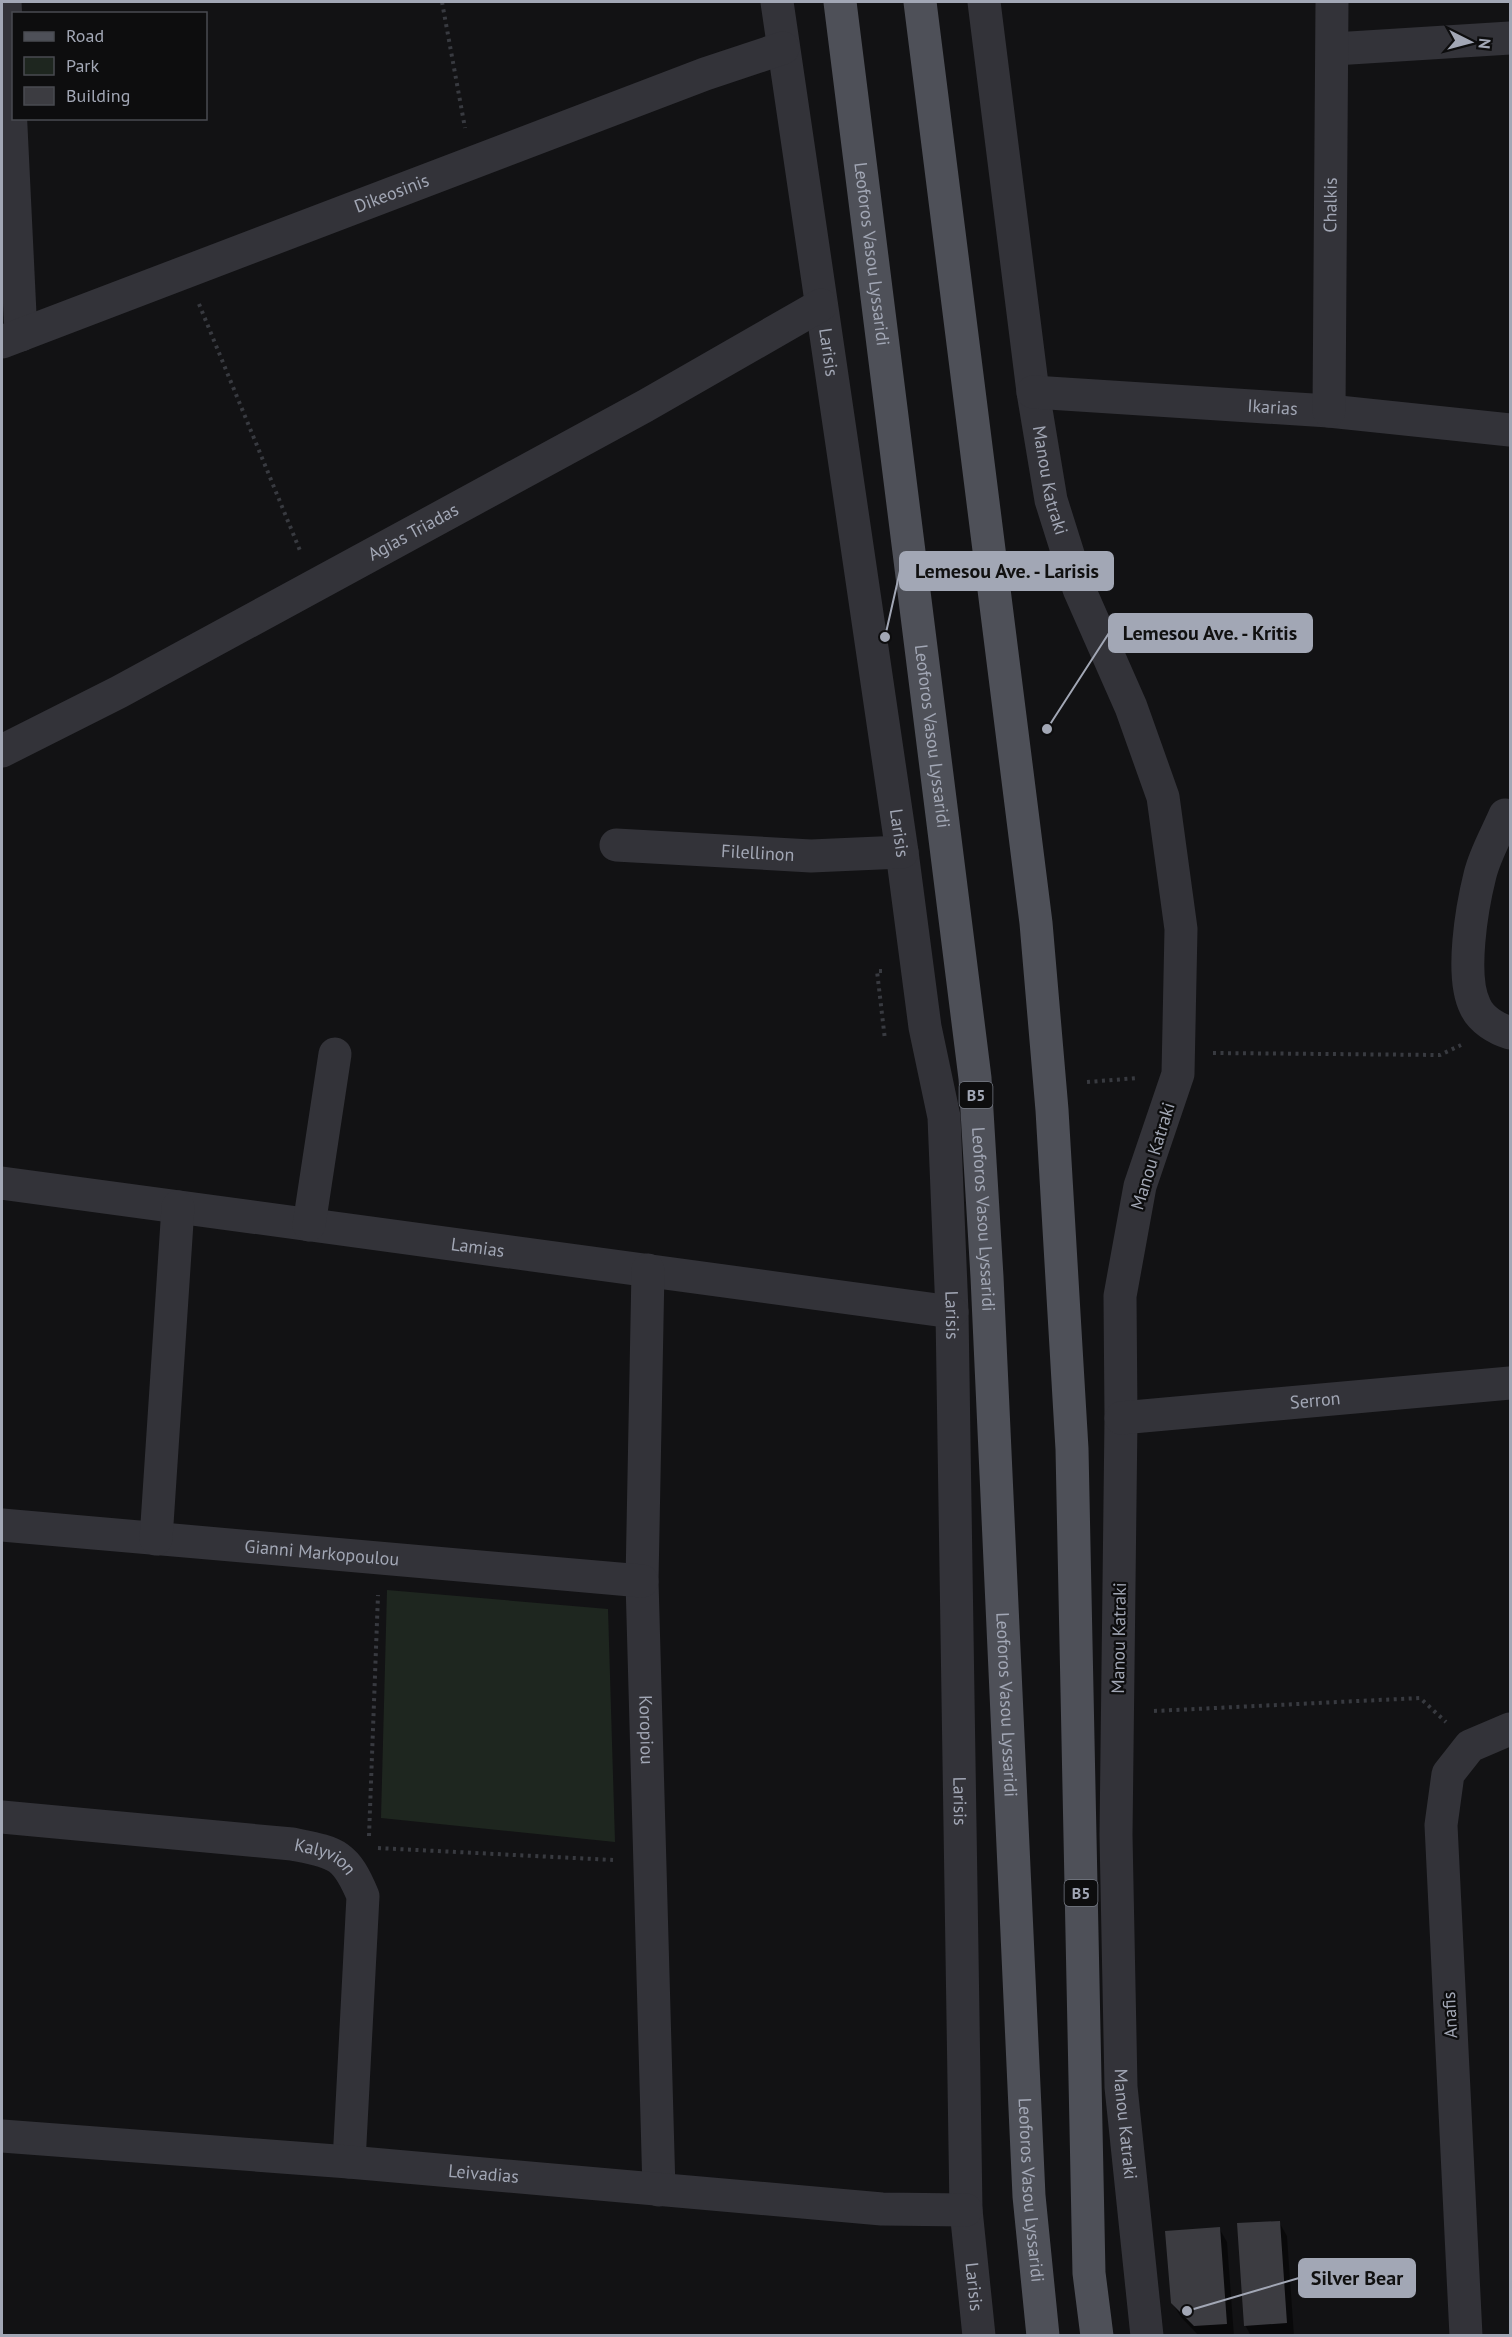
<svg xmlns="http://www.w3.org/2000/svg" width="1512" height="2337" font-family="'PT Sans',sans-serif">
  <style>
    .green { fill: #1e261f }
    .shadow { fill: #0007 }
    .building { fill: #3c3c41 }
    .lines { fill: none; stroke-linecap: round; stroke-linejoin: round }
    .path { stroke: #383a40; stroke-width: 4; stroke-dasharray: 3 4.5; stroke-linecap: butt }
    .minor { stroke: #333339; stroke-width: 33 }
    .major { stroke: #4e5058; stroke-width: 33 }
    .labels { text-anchor: middle; stroke-width: 4.5; stroke-linejoin: round; paint-order: stroke }
    .shield { fill: #0d0d0e; stroke: #757983; stroke-width: 1.5 }
    .shield-label { font-size: 16px; font-weight: bold; fill: #a2a7b5 }
    .street-label { font-size: 18px; fill: #a2a7b5; stroke: #0d0d0e }
    .leader { fill: none; stroke: #a2a7b5; stroke-width: 2 }
    .callout-dot { fill: #a2a7b5; stroke: #0d0d0e; stroke-width: 2 }
    .callout { fill: #a2a7b5; stroke: #a2a7b5; stroke-width: 2 }
    .callout-label { font-size: 20px; text-anchor: middle; font-weight: bold; fill: #111 }
  </style>
  <rect width="100%" height="100%" fill="#121214"/>
  <path class="green" d="M 387,1590 L 608,1609 L 615,1842 L 381,1818 Z"/>
  <path class="shadow" d="M 1279,2222 L 1287,2236 L 1294,2336 L 1251,2336 L 1245,2325 Z
    M 1219,2228 L 1227,2242 L 1234,2336 L 1199,2336 L 1181,2317 L 1172,2303 Z"/>
  <path class="building" d="M 1280,2221 L 1287,2323 L 1244,2326 L 1237,2223 Z
    M 1220,2227 L 1227,2324 L 1194,2326 L 1171,2303 L 1165,2231 Z"/>
  <g class="lines">
    <path class="path" d="M 442,2 L 465,128
      M 199,304 L 301,553
      M 882,971 L 877,971 L 885,1040
      M 1213,1053 L 1440,1055 L 1461,1045
      M 1087,1082 L 1138,1078
      M 1154,1711 L 1420,1698 L 1446,1722
      M 369,1836 L 378,1595
      M 378,1848 L 613,1860"/>
    <g class="minor">
      <path d="M 5,2 L 21,335"/>
      <path id="s1" d="M 777,2 L 902,852 L 925,1027 L 944,1117 L 952,1312 L 966,2210 L 979,2336"/>
      <path id="s2" d="M 984,2 L 1033,392 L 1051,500 L 1079,589 L 1131,707 L 1163,797 L 1181,929 L 1178,1074 L 1140,1186 L 1120,1296 L 1121,1418 L 1116,1835 L 1121,2087 L 1147,2336"/>
      <path d="M 1334,49 L 1510,38"/>
      <path id="s3" d="M 2,342 L 705,74 L 783,48"/>
      <path id="s4" d="M 1033,392 L 1329,411 L 1510,430"/>
      <path id="s5" d="M 1329,411 L 1332,2"/>
      <path id="s6" d="M 2,751 L 119,692 L 645,406 L 821,305"/>
      <path d="M 1505,815 C 1497,834 1485,854 1480,875 C 1472,907 1460,976 1475,1006 C 1481,1020 1497,1029 1510,1033"/>
      <path id="s7" d="M 616,845 L 811,856 L 902,852"/>
      <path id="s8" d="M 2,1183 L 952,1312"/>
      <path d="M 309,1225 L 335,1054"/>
      <path id="s9" d="M 648,1270 L 642,1581 L 659,2190"/>
      <path id="s10" d="M 1121,1418 L 1510,1383"/>
      <path id="s11" d="M 2,1525 L 642,1581"/>
      <path d="M 156,1539 L 178,1207"/>
      <path id="s12" d="M 2,1817 L 292,1844 C 336,1853 345,1853 363,1896 L 349,2162"/>
      <path id="s13" d="M 2,2136 L 349,2162 L 882,2209 L 966,2210"/>
      <path d="M 1466,2336 L 1441,1825 L 1448,1774 L 1470,1746 L 1510,1729"/>
    </g>
    <g class="major">
      <path id="s14" d="M 840,2 L 975,1078 L 987,1277 L 1029,2196 L 1043,2336"/>
      <path d="M 920,2 L 1036,923 L 1052,1110 L 1072,1449 L 1089,2273 L 1097,2336"/>
    </g>
  </g>
  <g class="labels">
    <g class="shield">
      <rect x="959.5" y="1082" width="33" height="26" rx="4.5"/>
      <rect x="1064.5" y="1880" width="33" height="26" rx="4.5"/>
    </g>
    <g class="shield-label">
      <text x="976" y="1101">B5</text>
      <text x="1081" y="1899">B5</text>
    </g>
    <g class="street-label">
      <text dy="6" stroke="none"><textPath href="#s3" startOffset="417">Dikeosinis</textPath></text>
      <text dy="6" stroke="none"><textPath href="#s5" startOffset="206">Chalkis</textPath></text>
      <text dy="6" stroke="none"><textPath href="#s14" startOffset="254">Leoforos Vasou Lyssaridi</textPath></text>
      <text dy="6" stroke="none"><textPath href="#s1" startOffset="354">Larisis</textPath></text>
      <text dy="6" stroke="none"><textPath href="#s4" startOffset="240">Ikarias</textPath></text>
      <text dy="6" stroke="none"><textPath href="#s2" startOffset="483">Manou Katraki</textPath></text>
      <text dy="6" stroke="none"><textPath href="#s6" startOffset="466">Agias Triadas</textPath></text>
      <text dy="6" stroke="none"><textPath href="#s14" startOffset="740">Leoforos Vasou Lyssaridi</textPath></text>
      <text dy="6" stroke="none"><textPath href="#s1" startOffset="840">Larisis</textPath></text>
      <text dy="6" stroke="none"><textPath href="#s7" startOffset="142">Filellinon</textPath></text>
      <text transform="translate(1153 1156) rotate(-73)" y="6">Manou Katraki</text>
      <text dy="6" stroke="none"><textPath href="#s14" startOffset="1226">Leoforos Vasou Lyssaridi</textPath></text>
      <text dy="6" stroke="none"><textPath href="#s8" startOffset="480">Lamias</textPath></text>
      <text dy="6" stroke="none"><textPath href="#s1" startOffset="1326">Larisis</textPath></text>
      <text dy="6" stroke="none"><textPath href="#s10" startOffset="195">Serron</textPath></text>
      <text dy="6" stroke="none"><textPath href="#s11" startOffset="321">Gianni Markopoulou</textPath></text>
      <text transform="translate(1119 1638) rotate(-89)" y="6">Manou Katraki</text>
      <text dy="6" stroke="none"><textPath href="#s14" startOffset="1712">Leoforos Vasou Lyssaridi</textPath></text>
      <text dy="6" stroke="none"><textPath href="#s9" startOffset="460">Koropiou</textPath></text>
      <text dy="6" stroke="none"><textPath href="#s1" startOffset="1812">Larisis</textPath></text>
      <text dy="6" stroke="none"><textPath href="#s12" startOffset="327">Kalyvion</textPath></text>
      <text transform="translate(1450 2015) rotate(-93)" y="6">Anafis</text>
      <text dy="6" stroke="none"><textPath href="#s2" startOffset="2157">Manou Katraki</textPath></text>
      <text dy="6" stroke="none"><textPath href="#s13" startOffset="483">Leivadias</textPath></text>
      <text dy="6" stroke="none"><textPath href="#s14" startOffset="2198">Leoforos Vasou Lyssaridi</textPath></text>
      <text dy="6" stroke="none"><textPath href="#s1" startOffset="2298">Larisis</textPath></text>
    </g>
  </g>
  <path class="leader" d="M885 637L900 571M1047 729L1109 633M1187 2311L1299 2278"/>
  <g class="callout-dot">
    <circle cx="885" cy="637" r="6"/>
    <circle cx="1047" cy="729" r="6"/>
    <circle cx="1187" cy="2311" r="6"/>
  </g>
  <g class="callout">
    <rect x="900" y="552" width="213" height="38" rx="6"/>
    <rect x="1109" y="614" width="203" height="38" rx="6"/>
    <rect x="1299" y="2259" width="116" height="38" rx="6"/>
  </g>
  <g class="callout-label">
    <text x="1007" y="578">Lemesou Ave. - Larisis</text>
    <text x="1210" y="640">Lemesou Ave. - Kritis</text>
    <text x="1357" y="2285">Silver Bear</text>
  </g>
  <rect width="1512" height="2337" fill="none" stroke="#a2a7b5" stroke-width="6"/>
  <rect x="12" y="12" width="195" height="108" fill="#0d0d0e" stroke="#494b51" stroke-width="1.5"/>
  <rect x="24" y="32" width="30" height="9" fill="#4e5058" stroke="#494b51" stroke-width="1.5"/>
  <text x="66" y="42" font-size="18" fill="#a2a7b5">Road</text>
  <rect x="24" y="57" width="30" height="18" fill="#1e261f" stroke="#494b51" stroke-width="1.5"/>
  <text x="66" y="72" font-size="18" fill="#a2a7b5">Park</text>
  <rect x="24" y="87" width="30" height="18" fill="#3c3c41" stroke="#494b51" stroke-width="1.5"/>
  <text x="66" y="102" font-size="18" fill="#a2a7b5">Building</text>
  <g transform="translate(1470 42) rotate(96)" stroke="#0d0d0e" stroke-width="4.5" paint-order="stroke">
  <path d="M0-4.5L10 22L0 15L-10 22Z" fill="#a2a7b5"/>
  <text y="-9" font-size="16" font-weight="bold" text-anchor="middle" fill="#a2a7b5">N</text>
  </g>
</svg>
